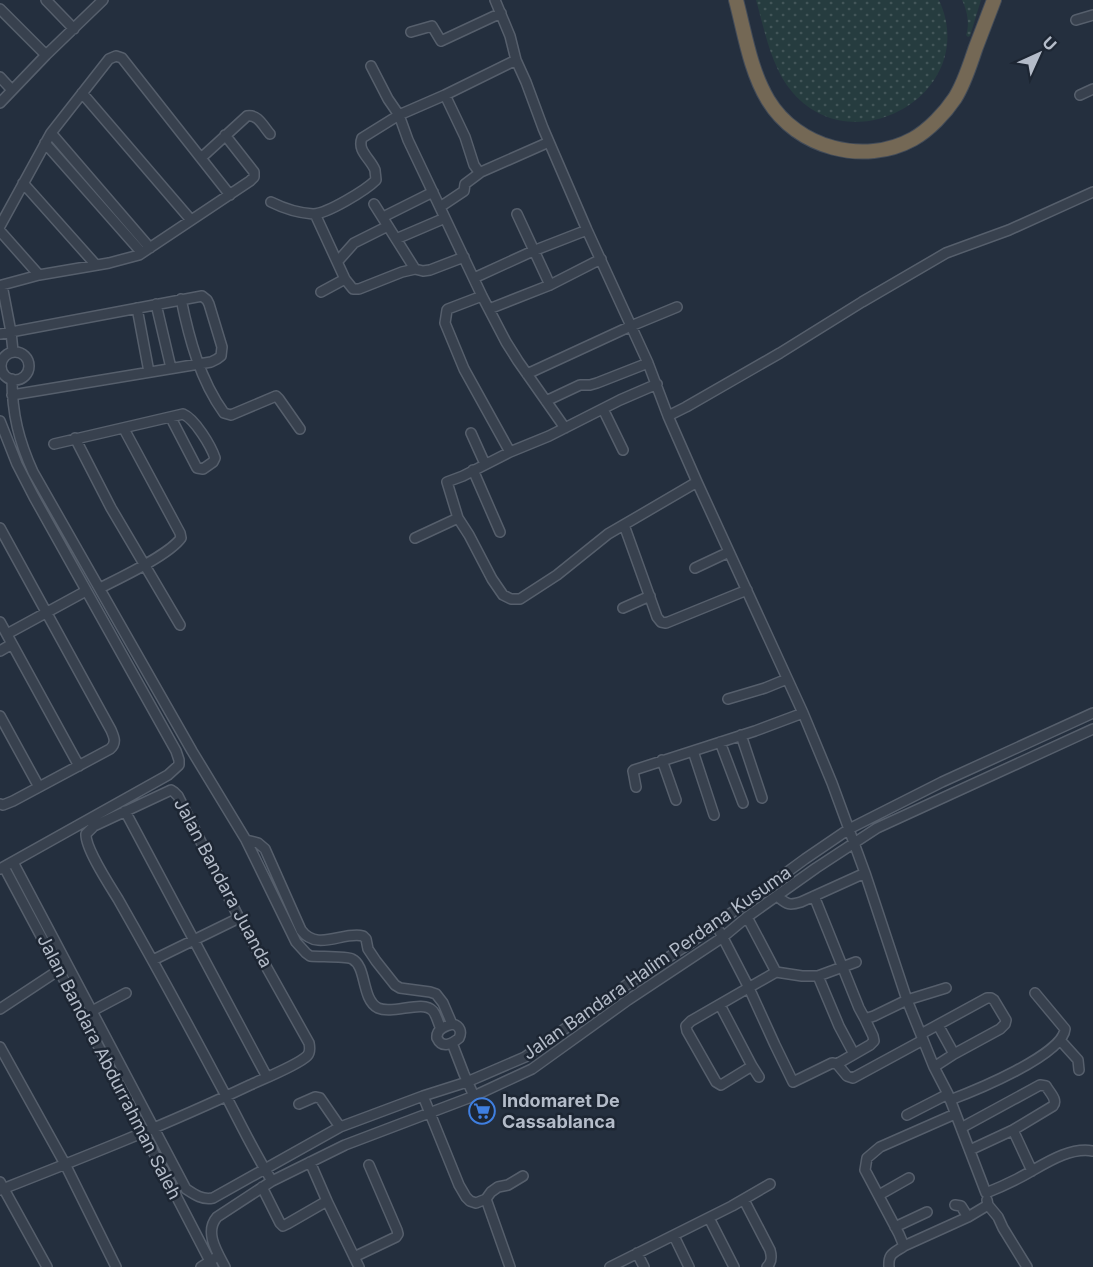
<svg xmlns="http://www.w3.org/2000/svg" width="1093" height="1267" font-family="Inter,sans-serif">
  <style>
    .grass { fill: url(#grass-dots) }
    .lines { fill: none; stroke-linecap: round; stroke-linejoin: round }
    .minor-casing { stroke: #565f6c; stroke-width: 12 }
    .highway-casing { stroke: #434c59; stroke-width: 16 }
    .minor { stroke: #38414e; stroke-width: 9 }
    .highway { stroke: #746855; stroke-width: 14 }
    .labels { text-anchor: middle; stroke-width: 5; stroke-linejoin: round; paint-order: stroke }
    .street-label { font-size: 18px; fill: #b4bcc9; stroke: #1d2633 }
    .poi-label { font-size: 18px; font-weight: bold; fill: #b4bcc9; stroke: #1d2633; text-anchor: start }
  </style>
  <defs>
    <pattern id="grass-dots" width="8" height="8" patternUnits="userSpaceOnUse" patternTransform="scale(1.5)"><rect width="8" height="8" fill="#263c3f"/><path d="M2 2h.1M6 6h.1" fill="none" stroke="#435659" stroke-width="1.8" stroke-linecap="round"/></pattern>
  </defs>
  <rect width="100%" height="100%" fill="#242f3e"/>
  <path class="grass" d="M 756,0 L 939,0 C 981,91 856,165 793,93 C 771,68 765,31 756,0 Z
    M 962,0 L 981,0 L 970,36 L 968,37 L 966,35 C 970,24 967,10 962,0 Z"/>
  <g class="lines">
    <g class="minor-casing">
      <path id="minor" d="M 46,0 L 74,29
        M 495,0 L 510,36 L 516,60 L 526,82 L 543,128 L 587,230 L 648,363 L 668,416 L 697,482 L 803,713 L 832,783 L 865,873 L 907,1000 L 934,1067 L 948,1094 L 986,1193 C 996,1189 1007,1184 1017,1179 C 1039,1168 1067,1146 1093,1151
        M 0,9 L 46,55
        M 1076,20 L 1093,15
        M 411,32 L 432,26 L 441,41 L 501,13
        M 516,60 L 445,95 L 399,115 L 408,140 L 482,296 L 506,342 L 518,361 L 565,428
        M 0,77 L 12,90
        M 82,93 L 191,220
        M 445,95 L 465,137 L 474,165 L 479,172 L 481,172 L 549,142
        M 1080,95 L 1093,89
        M 0,103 L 46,55 L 103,0
        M 51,133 L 150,248
        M 45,143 L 142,253
        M 201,158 L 247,116 C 258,114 263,126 270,134
        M 23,183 L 96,265
        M 271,202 C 283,208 299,213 313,214 C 327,214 366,190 376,180 C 376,179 375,171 375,170 C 370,158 357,151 362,138 L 399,115 L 388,99 L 371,66
        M 374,204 L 415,269
        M 440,207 L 464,191 L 465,184 L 481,172
        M 315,214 L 345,279 L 353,289 L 359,289 L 402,272 L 415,269 L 423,271 L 430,270 L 464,257
        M 517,214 L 550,285
        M 383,217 L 433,192
        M 0,226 L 51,133 L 109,59 L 116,56 L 122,58 L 230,195
        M 0,231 L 39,275
        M 396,239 L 445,218
        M 338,261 L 354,243 L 388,226
        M 474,278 L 533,251 L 587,230
        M 321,292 L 345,279
        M 482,296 L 448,309 L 447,310 L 445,323 L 464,369 L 510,452
        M 181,299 C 189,338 200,380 224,413 L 231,415 L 276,396 L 279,399 L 300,429
        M 156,304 L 171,368
        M 137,308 L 149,372
        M 489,309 L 550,285 L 601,259
        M 0,334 L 202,296 L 207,300 L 209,304 L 222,347 L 221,356 L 217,359 L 211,362 L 12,395
        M 13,351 L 11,332 L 2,285 L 39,275 L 109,263 L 139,255 L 250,181 L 254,177 L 254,172 L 225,135
        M1 366a14 14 0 1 1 28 0a14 14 0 1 1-28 0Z
        M 527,374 L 631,326 L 677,307
        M 12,379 C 12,414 19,441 33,472 L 192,751 L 246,840 L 296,942 L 306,953 L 310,956 C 319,957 346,956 352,959 C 367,966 361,999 378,1008 C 393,1015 423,999 433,1011 C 437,1016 438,1023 441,1029
        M 657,384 L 620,400 L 549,436 L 510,452 L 463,476 L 447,482 L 458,518 L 469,535 L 492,579 L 503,595 L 511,599 L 520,599 L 557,575 L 608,534 L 697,482
        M 546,401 L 580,385 L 590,385 L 597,383 L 648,363
        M 603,409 L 623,450
        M 668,416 L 686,407 L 780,353 L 862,302 L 946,253 L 1009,230 L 1093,192
        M 0,421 L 17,464 L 34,497 L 176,751 L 179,760 L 179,765 L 168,775 L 0,869
        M 471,433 L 485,464
        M 75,438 L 111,508 L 180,625
        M 54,444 L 183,414 C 195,419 211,446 215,458 L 213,462 L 203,469 L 197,468 L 171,418
        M 473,470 L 500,532
        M 624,525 L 657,617 L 661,622 L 666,623 L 747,590
        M 0,528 L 111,730 C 114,737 117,743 110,749 L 13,801 L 3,805 L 0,804
        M 415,538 L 458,518
        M 695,568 L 729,552
        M 100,588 C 120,578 169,555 181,538 L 180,533 L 124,429
        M 623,608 L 650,596
        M 0,622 L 79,766
        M 7,634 L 86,591
        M 0,651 L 12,644
        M 728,699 L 765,688 L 787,679
        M 0,716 L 39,787
        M 741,735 L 762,798
        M 720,742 L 743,803
        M 693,751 L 714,815
        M 662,760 L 676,800
        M 636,787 L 633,771 L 634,770 L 755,731 L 803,713
        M 125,811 L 267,1077
        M 246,840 L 258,843 L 265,849 L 301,930 C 317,952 343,931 363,936 L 366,939 L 368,949 L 376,961 L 395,985 L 400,988 L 430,992 L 436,994 L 443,1003 L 452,1024
        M 13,862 L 186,1189 C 195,1195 202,1200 213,1198 L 340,1127 L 423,1096 L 467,1082 L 525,1057 L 632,981 L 689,944 L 805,859 L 849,829 L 942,782 L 1093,713
        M 4,867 L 59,970 L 213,1267
        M 777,896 C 787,904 788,906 801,902 L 865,873
        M 814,896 L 859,1008 L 865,1019 L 874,1016 L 907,1000 L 946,988
        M 747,917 L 776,972 L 802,976 L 818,976 L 856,962
        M 720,932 L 749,988 L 775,1045 L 793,1082 L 832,1063 L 837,1064 L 847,1076 L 853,1078 L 923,1040
        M 153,960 L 239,918
        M 818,976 L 839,1026 L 854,1054
        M 720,1005 L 752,1066 L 721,1085 L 716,1082 L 687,1031 L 686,1026 L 691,1021 L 776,972
        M 0,1009 L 59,970
        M 92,1011 L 126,993
        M 453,1024 C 460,1026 462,1032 459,1038 C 452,1044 442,1049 437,1038 C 436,1029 445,1026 453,1024 Z
        M 938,1025 L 954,1054
        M 921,1034 L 987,998 L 991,998 L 994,1000 L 1006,1020 L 1005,1024 L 1000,1029 L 954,1054 L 934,1067
        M 1060,1040 L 1078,1060 L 1079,1070
        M 452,1043 L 464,1074 L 474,1096
        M 0,1047 L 65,1164 L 116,1267
        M 837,1064 L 870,1045 L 874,1041 L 873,1036 L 865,1019
        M 752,1066 L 759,1077
        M 423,1096 L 459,1185 L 466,1197 L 470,1201 L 476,1203 L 486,1199 L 491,1192 L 498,1187 L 508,1185 L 523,1176
        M 950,1100 C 974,1091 1063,1055 1065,1029 L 1035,993
        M 299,1104 L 315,1097 L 320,1098 L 340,1127
        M 907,1115 L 948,1094
        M 961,1128 L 1040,1085 L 1046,1086 C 1050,1093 1058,1100 1053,1106 L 1013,1130 L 970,1150
        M 1013,1130 L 1032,1171
        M 0,1182 L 47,1267
        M 262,1187 L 280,1223 L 283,1226 L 287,1224 L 327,1201 L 310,1162
        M 0,1190 C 84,1157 168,1124 250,1085 C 263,1079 298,1065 307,1056 C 310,1053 310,1048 309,1043 L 239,918 L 178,796 L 174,792 L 171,790 L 94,826 L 86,834 C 85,848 110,886 118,899 C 155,964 191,1030 226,1096 C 241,1125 255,1154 272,1181
        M 879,1195 L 909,1178
        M 486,1199 L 510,1267
        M 744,1200 L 770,1250 C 772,1257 772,1262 767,1267
        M 987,1200 L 988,1205 L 998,1217 L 1003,1228 L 1027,1267
        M 327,1201 L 359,1267
        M 955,1205 L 961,1206 L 968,1217
        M 709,1218 L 734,1267
        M 895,1227 L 927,1212
        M 674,1236 L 689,1267
        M 904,1246 L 968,1217 L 988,1205
        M 637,1253 L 644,1267
        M 354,1257 L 396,1237 L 398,1234 L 397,1230 L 369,1165
        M 201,1267 L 215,1258
        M 225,1267 C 217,1252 204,1232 217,1217 L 272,1181 L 345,1145 L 474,1096 L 532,1069 L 628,1000 L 723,937 L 747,917 L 816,868 L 877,828 L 1093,729
        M 610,1267 L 732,1206 L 770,1184
        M 889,1267 C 888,1253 894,1253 904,1246 L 899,1234 L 865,1170 L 867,1158 L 880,1147 L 955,1114"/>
    </g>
    <g class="highway-casing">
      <path id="highway" d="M 736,0 C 745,34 750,70 768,100 C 797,148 864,166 913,139 C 929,130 945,113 955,98 C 965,82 970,64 976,47 C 982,31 988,16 994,0"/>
    </g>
    <use href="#minor" class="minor"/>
    <use href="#highway" class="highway"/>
  </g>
  <defs>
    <g id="supermarket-ring" transform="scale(1.35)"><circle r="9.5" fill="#1d2633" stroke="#3f7fe0" stroke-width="1.5"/><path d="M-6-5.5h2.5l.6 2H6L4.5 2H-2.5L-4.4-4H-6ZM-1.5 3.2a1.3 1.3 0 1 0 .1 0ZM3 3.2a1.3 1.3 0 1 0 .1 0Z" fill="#3f7fe0"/></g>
  </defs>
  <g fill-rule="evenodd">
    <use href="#supermarket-ring" x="482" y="1111"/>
  </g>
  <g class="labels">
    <g class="street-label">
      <text transform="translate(223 883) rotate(62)" y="6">Jalan Bandara Juanda</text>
      <text transform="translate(657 963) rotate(-35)" y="6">Jalan Bandara Halim Perdana Kusuma</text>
      <text transform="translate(109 1067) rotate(63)" y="6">Jalan Bandara Abdurrahman Saleh</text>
    </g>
    <g class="poi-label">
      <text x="502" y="1107">Indomaret De<tspan x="502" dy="21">Cassablanca</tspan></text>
    </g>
  </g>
  <g transform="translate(1039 54) rotate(45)" stroke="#1d2633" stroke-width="4.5" paint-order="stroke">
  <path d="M0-4.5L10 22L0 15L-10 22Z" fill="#b4bcc9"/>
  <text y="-9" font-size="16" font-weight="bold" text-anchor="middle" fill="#b4bcc9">U</text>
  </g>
</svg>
